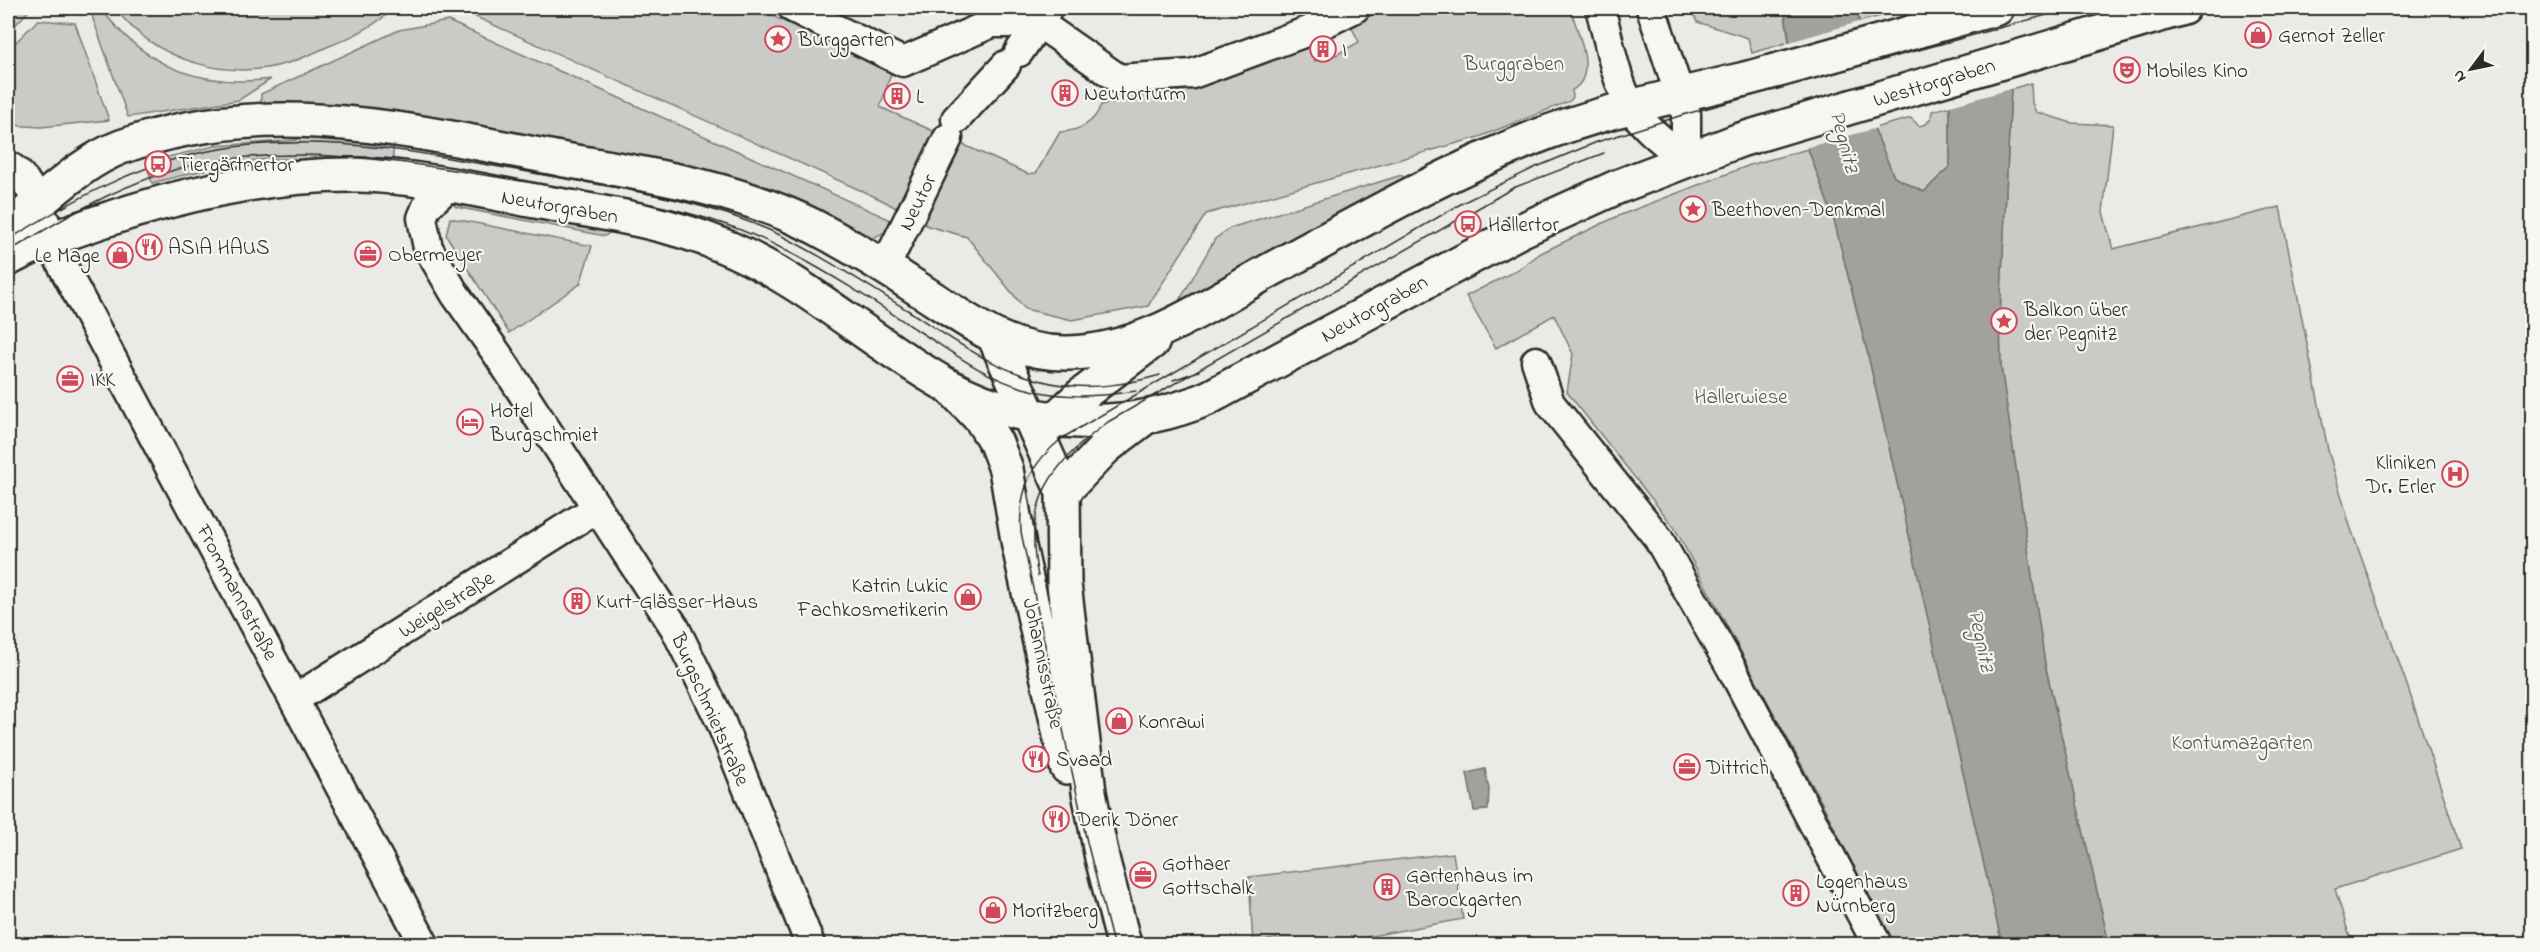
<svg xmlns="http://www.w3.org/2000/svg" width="2540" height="952" font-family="'Indie Flower',sans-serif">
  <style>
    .green { fill: #cacac7; stroke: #7a7a79; stroke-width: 1.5 }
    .water { fill: #a1a19e; stroke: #727270; stroke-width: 1.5 }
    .pier { fill: #eaeae6 }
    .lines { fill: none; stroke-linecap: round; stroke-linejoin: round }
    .street-casing { stroke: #2b2b2b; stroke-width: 33 }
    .secondary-casing { stroke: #2b2b2b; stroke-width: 38 }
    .street { stroke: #f6f6f2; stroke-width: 28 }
    .secondary { stroke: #f6f6f2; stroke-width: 33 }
    .tram { stroke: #2b2b2b; stroke-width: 1.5 }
    .labels { text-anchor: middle; stroke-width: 4.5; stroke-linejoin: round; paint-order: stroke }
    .poi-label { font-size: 21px; fill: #2b2b2b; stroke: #f6f6f2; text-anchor: start }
    .park-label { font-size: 21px; fill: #535352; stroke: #f6f6f2 }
    .street-label { font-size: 21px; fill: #2b2b2b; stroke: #f6f6f2 }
    .water-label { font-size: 22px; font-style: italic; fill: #545453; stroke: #f6f6f2 }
  </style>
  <rect width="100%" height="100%" fill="#eaeae6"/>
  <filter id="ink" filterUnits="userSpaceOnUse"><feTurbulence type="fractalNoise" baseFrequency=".0167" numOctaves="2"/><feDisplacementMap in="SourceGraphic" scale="12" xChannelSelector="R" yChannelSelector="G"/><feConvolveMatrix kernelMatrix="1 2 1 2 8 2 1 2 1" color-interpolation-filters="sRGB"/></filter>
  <g filter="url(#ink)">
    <path class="green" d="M 8,8 L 31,8 L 8,33 Z
      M 115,8 L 394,8 C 376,26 350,38 327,47 C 314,53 301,59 288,63 C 226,82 154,60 115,8 Z
      M 456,8 L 755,8 L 892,71 L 880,107 L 1028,174 L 1036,173 L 1060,132 C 1079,131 1094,124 1101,105 L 1220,78 L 1309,46 L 1315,61 L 1334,53 L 1336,55 L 1359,42 L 1351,26 L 1385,8 L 1570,8 C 1577,30 1599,76 1572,90 L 1573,97 L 1570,101 L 1479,137 L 1206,214 L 1148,306 L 1072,320 L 1025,309 L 967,237 L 928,226 L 882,200 Z
      M 1692,8 L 1784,8 L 1789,42 L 1752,53 L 1748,38 L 1697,22 Z
      M 1857,8 L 1888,8 L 1888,14 L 1859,22 Z
      M 98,10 L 103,11 C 147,68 200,88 271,79 L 239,100 L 128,117 L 93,19 L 92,13 Z
      M 38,20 L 75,23 L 109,120 L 41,127 L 8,125 L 8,50 Z
      M 448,21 L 891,220 L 885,232 L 869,240 L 801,205 L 261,107 L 261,94 L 399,30 Z
      M 2031,83 L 2032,103 L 2036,112 L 2072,123 L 2113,125 L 2103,212 L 2113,249 L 2280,207 L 2328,450 L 2350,526 L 2407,685 L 2461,849 L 2335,889 L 2352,944 L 2109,944 L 2045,664 L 2001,367 L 2000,315 L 2011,89 Z
      M 1950,106 L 1950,166 L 1924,192 L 1894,177 L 1874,128 L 1911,118 L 1919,126 L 1926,124 L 1931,118 L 1932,111 Z
      M 297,132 L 394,141 L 392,167 L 295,166 L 295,159 C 247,157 199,171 152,183 L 146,162 L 215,146 L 296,140 Z
      M 1808,149 L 1834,220 L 1868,355 L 2002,944 L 1893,944 L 1822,803 L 1674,527 L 1567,392 L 1573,354 L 1554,315 L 1496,348 L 1466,296 L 1517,270 L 1541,253 L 1618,216 L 1750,165 Z
      M 1402,175 L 1406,185 L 1174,310 L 1215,239 L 1230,228 Z
      M 452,202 L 616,228 L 605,236 L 456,207 Z
      M 450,218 L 592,246 L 580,284 L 509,333 L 446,235 Z
      M 1453,853 L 1463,919 L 1328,944 L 1279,944 L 1277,938 L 1253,944 L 1249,877 Z"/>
    <path class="water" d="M 1784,8 L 1857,8 L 1874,128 L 1894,177 L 1924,192 L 1950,166 L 1950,106 L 2009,8 L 2011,89 L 2000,315 L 2001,367 L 2045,664 L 2109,944 L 2002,944 L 1868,355 L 1834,220 L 1808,149 Z
      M 1485,769 L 1489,789 L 1488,810 L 1474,811 L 1467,773 Z"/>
    <path class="pier" d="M 1930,8 L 2012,8 L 2014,88 L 1947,107 Z
      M 1862,21 L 1877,128 L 1805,148 L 1786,43 Z"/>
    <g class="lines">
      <g class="street-casing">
        <path id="street" d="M 793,8 L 903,62 L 992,23 L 1039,23 L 1119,79 L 1192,74 L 1311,30 L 1355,8
          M 1600,8 C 1609,39 1614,76 1630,105 C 1642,127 1667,144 1686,160
          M 1651,8 L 1686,114 L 1686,160
          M 1019,52 L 1046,12
          M 956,119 L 1006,65
          M 8,166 C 35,178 48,235 60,261 L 424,944
          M 449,186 L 427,206 L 422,218 L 428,248 L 455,294 L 498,355 L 675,628 L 720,720 L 810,944
          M 885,267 L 948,138
          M 1536,361 L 1550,403 L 1658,538 L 1732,669 L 1877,944
          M 295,699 L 597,508"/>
      </g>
      <g class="secondary-casing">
        <path id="secondary" d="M 8,227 C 44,201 79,163 121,147 C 267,93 419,132 565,160 C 650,175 734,187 813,226 C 851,246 887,268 923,292 C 970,322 1009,354 1068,353 C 1143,352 1210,303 1274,268 C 1359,222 1443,174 1533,138 C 1606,109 1684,95 1760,75 C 1839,54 1918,30 1997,8
          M 8,259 C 41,241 78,229 114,217 C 194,191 274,174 358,175 C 419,176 481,191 541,202 C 602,213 664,221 721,245 C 803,278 867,340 943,383 C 1023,428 1124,434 1208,398 L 1520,231 L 1617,187 L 1740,140 L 2183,8
          M 995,338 L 1063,492 L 1064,584 L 1089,792 L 1102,858 L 1124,944
          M 955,392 L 981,419 L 996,443 L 1006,469 L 1019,546 L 1067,767
          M 1046,427 L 1079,397 L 1153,341
          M 1063,492 L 1105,448 L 1143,419"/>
      </g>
      <use href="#street" class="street"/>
      <use href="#secondary" class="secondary"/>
      <path class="tram" d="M 8,240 C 71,201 134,165 209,151 C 319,129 436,156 544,175 C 624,189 708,200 782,236 C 826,258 867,285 909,311 C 956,342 1004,377 1063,385 C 1094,389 1130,384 1160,375
        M 8,252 C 68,215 128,179 198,164 C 310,142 423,165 533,183 C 617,197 707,209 783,249 C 830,273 873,301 917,330 C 950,351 984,377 1023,388 C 1061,399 1097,397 1136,391
        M 1173,380 L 1199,371
        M 1038,576 C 1022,501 1052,464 1108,422 L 1513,188 L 1604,153
        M 1113,944 L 1087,842 L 1021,532 C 1018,491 1031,462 1064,437 L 1464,202 L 1534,168 L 1597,142 L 1686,114 L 2072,8"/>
    </g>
  </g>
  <defs>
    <g id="shop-ring" transform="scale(1.35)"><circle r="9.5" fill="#f6f6f2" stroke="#d1495b" stroke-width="1.5"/><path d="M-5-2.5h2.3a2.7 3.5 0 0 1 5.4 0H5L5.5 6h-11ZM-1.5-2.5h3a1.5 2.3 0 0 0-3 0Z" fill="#d1495b"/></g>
    <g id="sight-ring" transform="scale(1.35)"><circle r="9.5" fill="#f6f6f2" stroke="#d1495b" stroke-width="1.5"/><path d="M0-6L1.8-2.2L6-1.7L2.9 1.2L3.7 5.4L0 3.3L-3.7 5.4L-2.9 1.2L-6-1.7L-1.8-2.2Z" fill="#d1495b"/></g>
    <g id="building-ring" transform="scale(1.35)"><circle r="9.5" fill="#f6f6f2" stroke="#d1495b" stroke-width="1.5"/><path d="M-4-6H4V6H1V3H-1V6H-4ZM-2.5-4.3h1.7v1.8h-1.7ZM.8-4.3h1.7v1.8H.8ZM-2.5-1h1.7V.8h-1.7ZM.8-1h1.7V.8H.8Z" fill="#d1495b"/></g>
    <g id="theatre-ring" transform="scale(1.35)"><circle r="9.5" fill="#f6f6f2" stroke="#d1495b" stroke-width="1.5"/><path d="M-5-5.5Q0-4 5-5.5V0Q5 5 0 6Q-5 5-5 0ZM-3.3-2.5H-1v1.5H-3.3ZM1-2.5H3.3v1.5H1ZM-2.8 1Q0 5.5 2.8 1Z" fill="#d1495b"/></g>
    <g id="bus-ring" transform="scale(1.35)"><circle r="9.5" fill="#f6f6f2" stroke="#d1495b" stroke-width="1.5"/><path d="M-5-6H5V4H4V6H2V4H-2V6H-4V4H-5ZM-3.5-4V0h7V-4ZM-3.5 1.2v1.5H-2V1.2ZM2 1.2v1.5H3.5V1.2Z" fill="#d1495b"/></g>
    <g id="restaurant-ring" transform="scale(1.35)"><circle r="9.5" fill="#f6f6f2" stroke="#d1495b" stroke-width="1.5"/><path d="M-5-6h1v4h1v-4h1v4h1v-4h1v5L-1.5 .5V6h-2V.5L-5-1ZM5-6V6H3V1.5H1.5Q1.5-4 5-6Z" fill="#d1495b"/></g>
    <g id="office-ring" transform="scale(1.35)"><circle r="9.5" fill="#f6f6f2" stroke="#d1495b" stroke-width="1.5"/><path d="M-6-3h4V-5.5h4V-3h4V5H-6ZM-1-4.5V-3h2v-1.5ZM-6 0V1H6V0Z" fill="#d1495b"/></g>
    <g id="hotel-ring" transform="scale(1.35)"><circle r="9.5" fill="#f6f6f2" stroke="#d1495b" stroke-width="1.5"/><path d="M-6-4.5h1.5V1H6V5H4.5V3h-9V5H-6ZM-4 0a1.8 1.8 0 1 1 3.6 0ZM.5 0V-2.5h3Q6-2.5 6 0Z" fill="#d1495b"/></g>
    <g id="hospital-ring" transform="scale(1.35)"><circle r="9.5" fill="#f6f6f2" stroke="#d1495b" stroke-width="1.5"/><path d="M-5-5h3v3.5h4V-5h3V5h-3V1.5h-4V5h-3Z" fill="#d1495b"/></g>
  </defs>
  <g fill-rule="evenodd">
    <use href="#shop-ring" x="2258" y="35"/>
    <use href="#sight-ring" x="778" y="39"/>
    <use href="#building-ring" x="1323" y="49"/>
    <use href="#theatre-ring" x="2127" y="70"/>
    <use href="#building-ring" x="1065" y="93"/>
    <use href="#building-ring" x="897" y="96"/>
    <use href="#bus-ring" x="158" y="164"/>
    <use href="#sight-ring" x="1693" y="209"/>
    <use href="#bus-ring" x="1468" y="224"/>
    <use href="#restaurant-ring" x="149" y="247"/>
    <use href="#office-ring" x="368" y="254"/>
    <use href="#shop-ring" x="120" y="255"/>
    <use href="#sight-ring" x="2004" y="321"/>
    <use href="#office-ring" x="70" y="379"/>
    <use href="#hotel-ring" x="470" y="422"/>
    <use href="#hospital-ring" x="2455" y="474"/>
    <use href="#shop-ring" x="968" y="597"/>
    <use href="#building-ring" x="577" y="601"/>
    <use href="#shop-ring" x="1119" y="721"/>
    <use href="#restaurant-ring" x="1036" y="759"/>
    <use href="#office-ring" x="1687" y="767"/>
    <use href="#restaurant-ring" x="1056" y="819"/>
    <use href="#office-ring" x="1143" y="875"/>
    <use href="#building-ring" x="1387" y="887"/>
    <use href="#building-ring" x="1796" y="893"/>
    <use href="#shop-ring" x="993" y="910"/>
  </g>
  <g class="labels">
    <g class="poi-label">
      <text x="2278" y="42">Gernot Zeller</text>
      <text x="798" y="46">Burggarten</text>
      <text x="1342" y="56">I</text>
      <text x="2146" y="77">Mobiles Kino</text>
      <text x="1084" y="100">Neutorturm</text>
      <text x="916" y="103">L</text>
      <text x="178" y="171">Tiergärtnertor</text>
      <text x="1712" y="216">Beethoven-Denkmal</text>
      <text x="1488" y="231">Hallertor</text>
      <text x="168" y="254">ASIA HAUS</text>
      <text x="388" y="261">Obermeyer</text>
      <text x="100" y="262" text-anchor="end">Le Mage</text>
      <text x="2024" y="316">Balkon über<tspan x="2024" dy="24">der Pegnitz</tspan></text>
      <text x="90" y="386">IKK</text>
      <text x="490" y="417">Hotel<tspan x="490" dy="24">Burgschmiet</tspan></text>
      <text x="2436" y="469" text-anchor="end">Kliniken<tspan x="2436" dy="24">Dr. Erler</tspan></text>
      <text x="948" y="592" text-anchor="end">Katrin Lukic<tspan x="948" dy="24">Fachkosmetikerin</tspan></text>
      <text x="596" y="608">Kurt-Glässer-Haus</text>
      <text x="1138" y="728">Konrawi</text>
      <text x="1056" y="766">Svaad</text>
      <text x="1706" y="774">Dittrich</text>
      <text x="1076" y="826">Derik Döner</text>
      <text x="1162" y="870">Gothaer<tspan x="1162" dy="24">Gottschalk</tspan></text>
      <text x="1406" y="882">Gartenhaus im<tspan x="1406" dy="24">Barockgarten</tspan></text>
      <text x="1816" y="888">Logenhaus<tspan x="1816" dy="24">Nürnberg</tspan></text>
      <text x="1012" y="917">Moritzberg</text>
    </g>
    <g class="park-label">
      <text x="1514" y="70">Burggraben</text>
      <text x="1741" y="403">Hallerwiese</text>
      <text x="2242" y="749">Kontumazgarten</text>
    </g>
    <g class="street-label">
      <text transform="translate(1934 82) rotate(-17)" y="7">Westtorgraben</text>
      <text transform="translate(917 202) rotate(-64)" y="7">Neutor</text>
      <text transform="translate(560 206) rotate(10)" y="7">Neutorgraben</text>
      <text transform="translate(1374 308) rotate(-29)" y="7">Neutorgraben</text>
      <text transform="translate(238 592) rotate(62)" y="7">Frommannstraße</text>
      <text transform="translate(446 604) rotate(-32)" y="7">Weigelstraße</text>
      <text transform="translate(1044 663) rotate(78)" y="7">Johannisstraße</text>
      <text transform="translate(711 709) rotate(66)" y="7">Burgschmietstraße</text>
    </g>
    <g class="water-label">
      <text transform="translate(1846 141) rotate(75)" y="8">Pegnitz</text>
      <text transform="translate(1983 640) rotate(78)" y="8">Pegnitz</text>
    </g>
  </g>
  <rect width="2540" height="952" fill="none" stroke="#f6f6f2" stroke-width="30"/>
  <rect x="15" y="15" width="2510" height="922" fill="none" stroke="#2b2b2b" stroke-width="2" filter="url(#ink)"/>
  <g transform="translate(2471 69) rotate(238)" stroke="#f6f6f2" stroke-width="4.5" paint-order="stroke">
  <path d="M0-4.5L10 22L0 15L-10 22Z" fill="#2b2b2b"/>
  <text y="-9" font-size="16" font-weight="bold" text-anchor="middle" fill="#2b2b2b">N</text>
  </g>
</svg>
